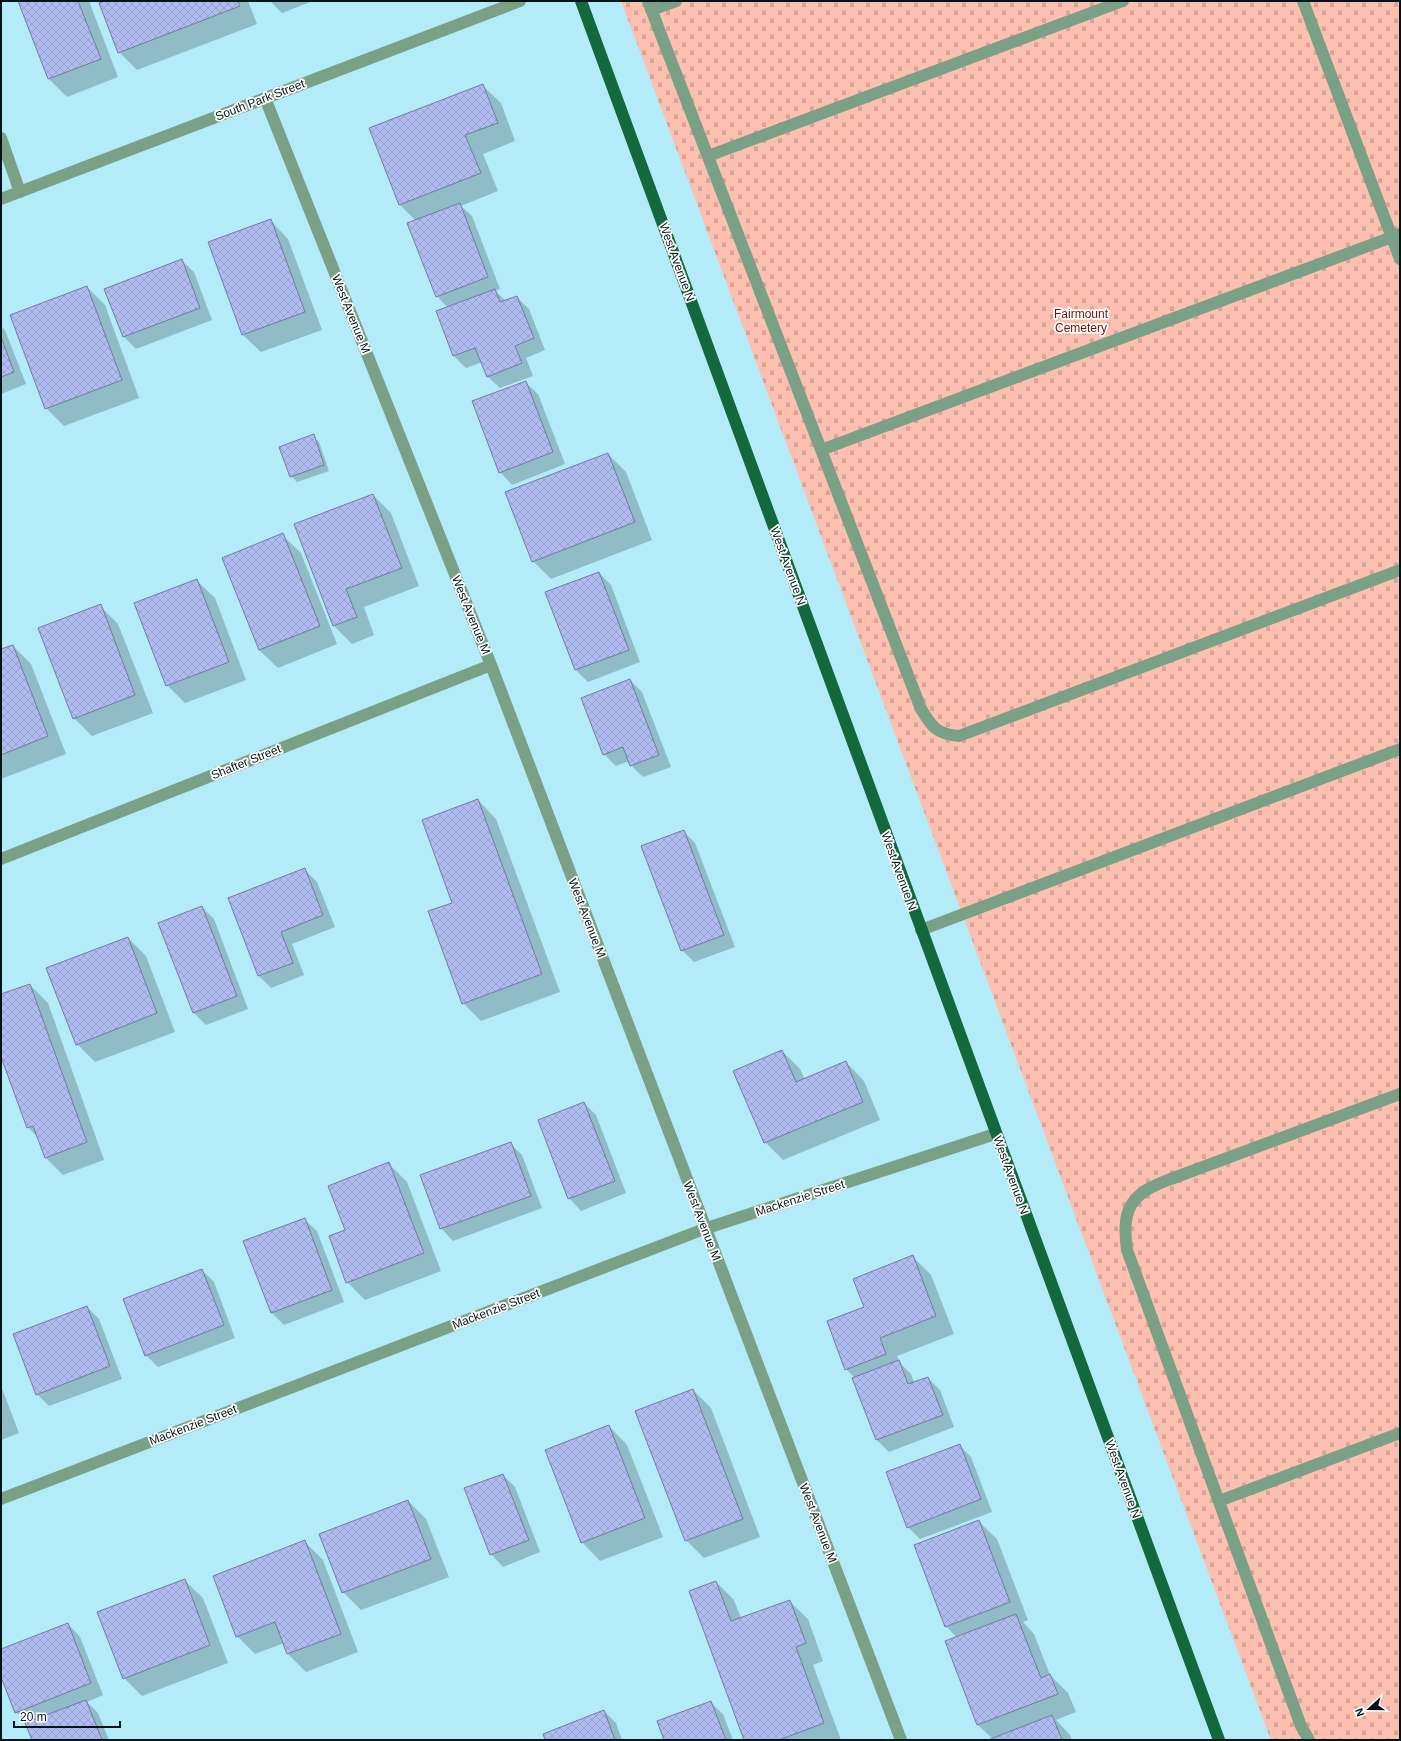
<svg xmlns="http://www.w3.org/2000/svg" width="1401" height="1741" font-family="Arial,sans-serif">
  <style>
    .cemetery { fill: url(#cemetery-stones) }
    .shadow { fill: #0003 }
    .building { fill: url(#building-cross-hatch); stroke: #737ba1 }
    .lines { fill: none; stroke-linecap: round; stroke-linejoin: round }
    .minor { stroke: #7aa086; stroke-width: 12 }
    .major { stroke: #13693c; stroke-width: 12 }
    .labels { text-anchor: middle; stroke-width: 3.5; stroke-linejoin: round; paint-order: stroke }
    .street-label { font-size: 12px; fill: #011418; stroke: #fff }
    .park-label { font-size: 12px; fill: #6c1400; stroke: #fff }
  </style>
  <defs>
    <pattern id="cemetery-stones" width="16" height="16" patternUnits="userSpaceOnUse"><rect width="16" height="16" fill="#fdc0b0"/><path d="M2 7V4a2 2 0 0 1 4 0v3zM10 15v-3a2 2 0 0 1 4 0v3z" fill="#d7a497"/></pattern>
    <pattern id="building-cross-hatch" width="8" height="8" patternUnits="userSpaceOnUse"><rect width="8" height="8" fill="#b0bcf0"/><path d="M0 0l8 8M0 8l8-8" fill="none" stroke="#96a1cd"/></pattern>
  </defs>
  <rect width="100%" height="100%" fill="#b3ebf8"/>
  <path class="cemetery" d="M 621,1 L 1400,1 L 1400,1740 L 1271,1740 Z"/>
  <path class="shadow" d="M 19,1 L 89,1 L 118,77 L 67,97 L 49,79 Z
    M 108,1 L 248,1 L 257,24 L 137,70 L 119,52 Z
    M 270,1 L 313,1 L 282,13 Z
    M 482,85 L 501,103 L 515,141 L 483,154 L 498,191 L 461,206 L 472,216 L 500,289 L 495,291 L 506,301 L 517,297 L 529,309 L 545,350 L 526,358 L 533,376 L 500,388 L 487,376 L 482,362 L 466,368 L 454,356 L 437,312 L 448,308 L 437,296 L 416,221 L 400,205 Z
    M 270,220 L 288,239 L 322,330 L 261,352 L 242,334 Z
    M 181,260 L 194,272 L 212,320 L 136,349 L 124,337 L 105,289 Z
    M 87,287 L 105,305 L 139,398 L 64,426 L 46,408 Z
    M 1,326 L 5,330 L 26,384 L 1,394 Z
    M 525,382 L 538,394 L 565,464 L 512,485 L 500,472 Z
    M 313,436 L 319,442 L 329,471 L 297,482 L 291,476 Z
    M 608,454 L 626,472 L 652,540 L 551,579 L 533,561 Z
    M 373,495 L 391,513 L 419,586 L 364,607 L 374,635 L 352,644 L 334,626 Z
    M 282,535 L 301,553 L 337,644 L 278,668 L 259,650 Z
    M 599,573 L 611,585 L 640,662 L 588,682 L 576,670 Z
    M 196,580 L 215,598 L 246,680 L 185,703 L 167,685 Z
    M 100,606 L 118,624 L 153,713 L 92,736 L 74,718 Z
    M 13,646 L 31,664 L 66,754 L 1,779 L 1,650 Z
    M 630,680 L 642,692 L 671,767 L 643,777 L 631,765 L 629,761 L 616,766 L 604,754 Z
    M 478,800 L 496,819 L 560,992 L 481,1021 L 463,1003 L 453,903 Z
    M 683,831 L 695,843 L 735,947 L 694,962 L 682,950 Z
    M 305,870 L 317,882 L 335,927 L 292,944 L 304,975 L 271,988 L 259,976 L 229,899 Z
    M 202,907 L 214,919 L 248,1009 L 206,1025 L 194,1013 Z
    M 128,938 L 146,956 L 175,1032 L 95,1062 L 77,1044 Z
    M 30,985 L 48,1003 L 104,1160 L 63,1175 L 45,1157 L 38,1138 L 28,1127 L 1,1054 L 1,995 Z
    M 782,1051 L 800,1069 L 805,1080 L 846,1062 L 864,1081 L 880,1120 L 783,1160 L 765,1142 Z
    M 584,1103 L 596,1115 L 626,1193 L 581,1211 L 569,1198 Z
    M 510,1143 L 522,1155 L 542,1208 L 453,1241 L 441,1228 Z
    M 389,1164 L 407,1182 L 441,1271 L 365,1300 L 347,1282 Z
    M 304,1219 L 317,1231 L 344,1302 L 284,1325 L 272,1313 Z
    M 913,1257 L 931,1275 L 954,1334 L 897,1356 L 900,1363 L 911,1374 L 914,1383 L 928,1378 L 940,1390 L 954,1427 L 889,1452 L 877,1440 L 855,1378 L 846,1369 L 865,1308 Z
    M 202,1270 L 214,1282 L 235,1338 L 158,1367 L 146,1355 Z
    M 87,1307 L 99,1319 L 122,1379 L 49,1406 L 37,1394 Z
    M 1,1386 L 19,1433 L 1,1440 Z
    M 693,1390 L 711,1408 L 760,1537 L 704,1558 L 686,1540 Z
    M 609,1426 L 627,1445 L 663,1537 L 600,1561 L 582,1542 Z
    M 959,1445 L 971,1457 L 992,1512 L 920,1539 L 908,1527 Z
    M 503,1475 L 515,1487 L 540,1552 L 503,1567 L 491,1554 Z
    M 408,1501 L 426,1519 L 449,1577 L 361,1610 L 343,1592 Z
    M 978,1521 L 997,1539 L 1028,1620 L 1023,1622 L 1034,1634 L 1050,1675 L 1068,1693 L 1076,1712 L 1056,1720 L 1070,1735 L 1072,1740 L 991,1740 L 993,1739 L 978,1725 L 946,1642 L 957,1638 L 946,1626 Z
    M 305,1542 L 323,1560 L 358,1652 L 306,1672 L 288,1654 L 284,1643 L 255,1654 L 237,1636 Z
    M 184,1580 L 203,1598 L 228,1663 L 142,1696 L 124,1678 Z
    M 716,1582 L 734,1600 L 741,1618 L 789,1601 L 808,1619 L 823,1661 L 813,1665 L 841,1740 L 745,1740 Z
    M 68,1624 L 80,1637 L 103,1695 L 87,1702 L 98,1713 L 109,1740 L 33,1740 L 27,1723 L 16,1712 L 1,1674 L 1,1650 Z
    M 710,1702 L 723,1714 L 733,1740 L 665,1740 Z
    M 604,1711 L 616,1723 L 622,1740 L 546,1740 Z"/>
  <path class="building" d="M 18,1 L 78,1 L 101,59 L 48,79 Z
    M 105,1 L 238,1 L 240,6 L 118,53 L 99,3 Z
    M 483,84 L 498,123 L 465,135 L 481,173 L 399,205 L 369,128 Z
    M 460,203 L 488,277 L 436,297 L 407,223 Z
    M 271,219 L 305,312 L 242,335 L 208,242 Z
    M 182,259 L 200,308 L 123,337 L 104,289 Z
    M 87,286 L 122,380 L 45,409 L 10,315 Z
    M 495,289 L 500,302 L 517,296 L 534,338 L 515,346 L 522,363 L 487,377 L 475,348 L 453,356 L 436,311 Z
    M 1,337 L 14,372 L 1,377 Z
    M 526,381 L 553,452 L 499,473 L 472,401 Z
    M 314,434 L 324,465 L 290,477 L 279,447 Z
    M 608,453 L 635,522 L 532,562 L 505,492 Z
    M 373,494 L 402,568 L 346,589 L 357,617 L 333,626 L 294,524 Z
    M 283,533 L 320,626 L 259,650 L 222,558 Z
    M 599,572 L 629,650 L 575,670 L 545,592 Z
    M 197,579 L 229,662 L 166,686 L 134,603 Z
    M 101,604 L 135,695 L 73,719 L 38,628 Z
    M 13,645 L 48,736 L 1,755 L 1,649 Z
    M 630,679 L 659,755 L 630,766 L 623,747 L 603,755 L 581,698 Z
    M 478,799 L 542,974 L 462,1004 L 428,911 L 452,903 L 422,820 Z
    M 684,830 L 724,935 L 681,951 L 641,846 Z
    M 305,868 L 323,915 L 281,932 L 293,963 L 258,976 L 228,898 Z
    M 202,906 L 237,996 L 193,1013 L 158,923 Z
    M 128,937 L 157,1013 L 76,1045 L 46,968 Z
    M 30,984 L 87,1142 L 45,1158 L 33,1126 L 27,1128 L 1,1057 L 1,994 Z
    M 782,1050 L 796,1082 L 846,1061 L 863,1102 L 764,1143 L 733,1071 Z
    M 584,1102 L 615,1181 L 568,1199 L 538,1120 Z
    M 511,1142 L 531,1196 L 440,1229 L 420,1175 Z
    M 389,1162 L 424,1253 L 346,1283 L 329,1236 L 345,1230 L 328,1186 Z
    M 305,1218 L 332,1290 L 271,1313 L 243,1241 Z
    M 913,1255 L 936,1316 L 880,1338 L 886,1354 L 845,1370 L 827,1321 L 864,1307 L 853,1279 Z
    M 202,1269 L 224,1325 L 145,1356 L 123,1299 Z
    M 87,1306 L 110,1366 L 36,1395 L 13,1334 Z
    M 899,1360 L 908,1384 L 928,1377 L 943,1415 L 876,1440 L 852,1378 Z
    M 693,1389 L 743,1519 L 685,1541 L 635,1411 Z
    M 609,1425 L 645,1518 L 581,1543 L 545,1450 Z
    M 960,1444 L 981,1499 L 907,1528 L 886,1472 Z
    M 503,1474 L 529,1540 L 490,1555 L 464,1488 Z
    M 408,1500 L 431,1559 L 342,1593 L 319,1534 Z
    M 979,1520 L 1010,1602 L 945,1627 L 914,1545 Z
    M 305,1540 L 341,1634 L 287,1654 L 275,1622 L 236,1637 L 213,1576 Z
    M 185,1579 L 210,1645 L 123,1679 L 97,1612 Z
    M 716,1581 L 731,1621 L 790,1600 L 806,1643 L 796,1647 L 824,1723 L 779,1740 L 744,1740 L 689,1591 Z
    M 1016,1614 L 1041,1678 L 1050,1674 L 1058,1694 L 977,1725 L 945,1641 Z
    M 68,1623 L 91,1683 L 15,1713 L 1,1677 L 1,1649 Z
    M 86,1700 L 102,1740 L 32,1740 L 25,1723 Z
    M 711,1701 L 726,1740 L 664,1740 L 657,1721 Z
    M 604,1710 L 615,1740 L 545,1740 L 543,1734 Z
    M 1052,1715 L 1062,1740 L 988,1740 Z"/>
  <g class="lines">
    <path class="minor" d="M 648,1 L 921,709 C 932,727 936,734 959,736 L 1400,570
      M 1303,1 L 1400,259
      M 651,10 L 676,1
      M 265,98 L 491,665 L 901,1740
      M 1,138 L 20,192
      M 708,156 L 1123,1
      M 1,199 L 520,1
      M 821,450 L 1400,234
      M 1,859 L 491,665
      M 921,930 L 1400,749
      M 1,1499 L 704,1229 L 995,1134
      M 1219,1501 L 1400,1433
      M 1309,1740 L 1301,1726 L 1127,1250 C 1124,1227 1123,1205 1145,1191 C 1152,1186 1161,1183 1168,1180 L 1400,1094"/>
    <path class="major" d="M 581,1 L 1219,1740"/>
  </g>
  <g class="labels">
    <g class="street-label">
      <text transform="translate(260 100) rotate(-21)" y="4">South Park Street</text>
      <text transform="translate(677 262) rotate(70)" y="4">West Avenue N</text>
      <text transform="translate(351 314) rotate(68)" y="4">West Avenue M</text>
      <text transform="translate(788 566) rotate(70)" y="4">West Avenue N</text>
      <text transform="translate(471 615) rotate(68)" y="4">West Avenue M</text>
      <text transform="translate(246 762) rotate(-22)" y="4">Shafter Street</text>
      <text transform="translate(899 871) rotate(70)" y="4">West Avenue N</text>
      <text transform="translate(587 918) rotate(69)" y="4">West Avenue M</text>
      <text transform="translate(1011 1175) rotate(70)" y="4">West Avenue N</text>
      <text transform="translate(800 1198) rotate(-18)" y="4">Mackenzie Street</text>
      <text transform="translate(702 1221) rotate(69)" y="4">West Avenue M</text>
      <text transform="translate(496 1309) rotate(-21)" y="4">Mackenzie Street</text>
      <text transform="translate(193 1425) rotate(-21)" y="4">Mackenzie Street</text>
      <text transform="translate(1123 1479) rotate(70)" y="4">West Avenue N</text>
      <text transform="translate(818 1523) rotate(69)" y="4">West Avenue M</text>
    </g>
    <g class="park-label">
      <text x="1081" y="318">Fairmount<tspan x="1081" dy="14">Cemetery</tspan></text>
    </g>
  </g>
  <rect width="1401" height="1741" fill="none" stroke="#011418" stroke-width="4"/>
  <g transform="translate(1369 1709) rotate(249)" stroke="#ffffff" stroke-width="3" paint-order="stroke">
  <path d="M0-3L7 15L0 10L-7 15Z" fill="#011418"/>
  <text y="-6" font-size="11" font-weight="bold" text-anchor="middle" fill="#011418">N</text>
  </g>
  <path d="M14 1721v6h106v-6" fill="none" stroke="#011418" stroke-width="2"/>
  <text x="20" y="1721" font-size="12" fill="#011418" stroke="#ffffff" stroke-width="3" paint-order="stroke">20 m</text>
</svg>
